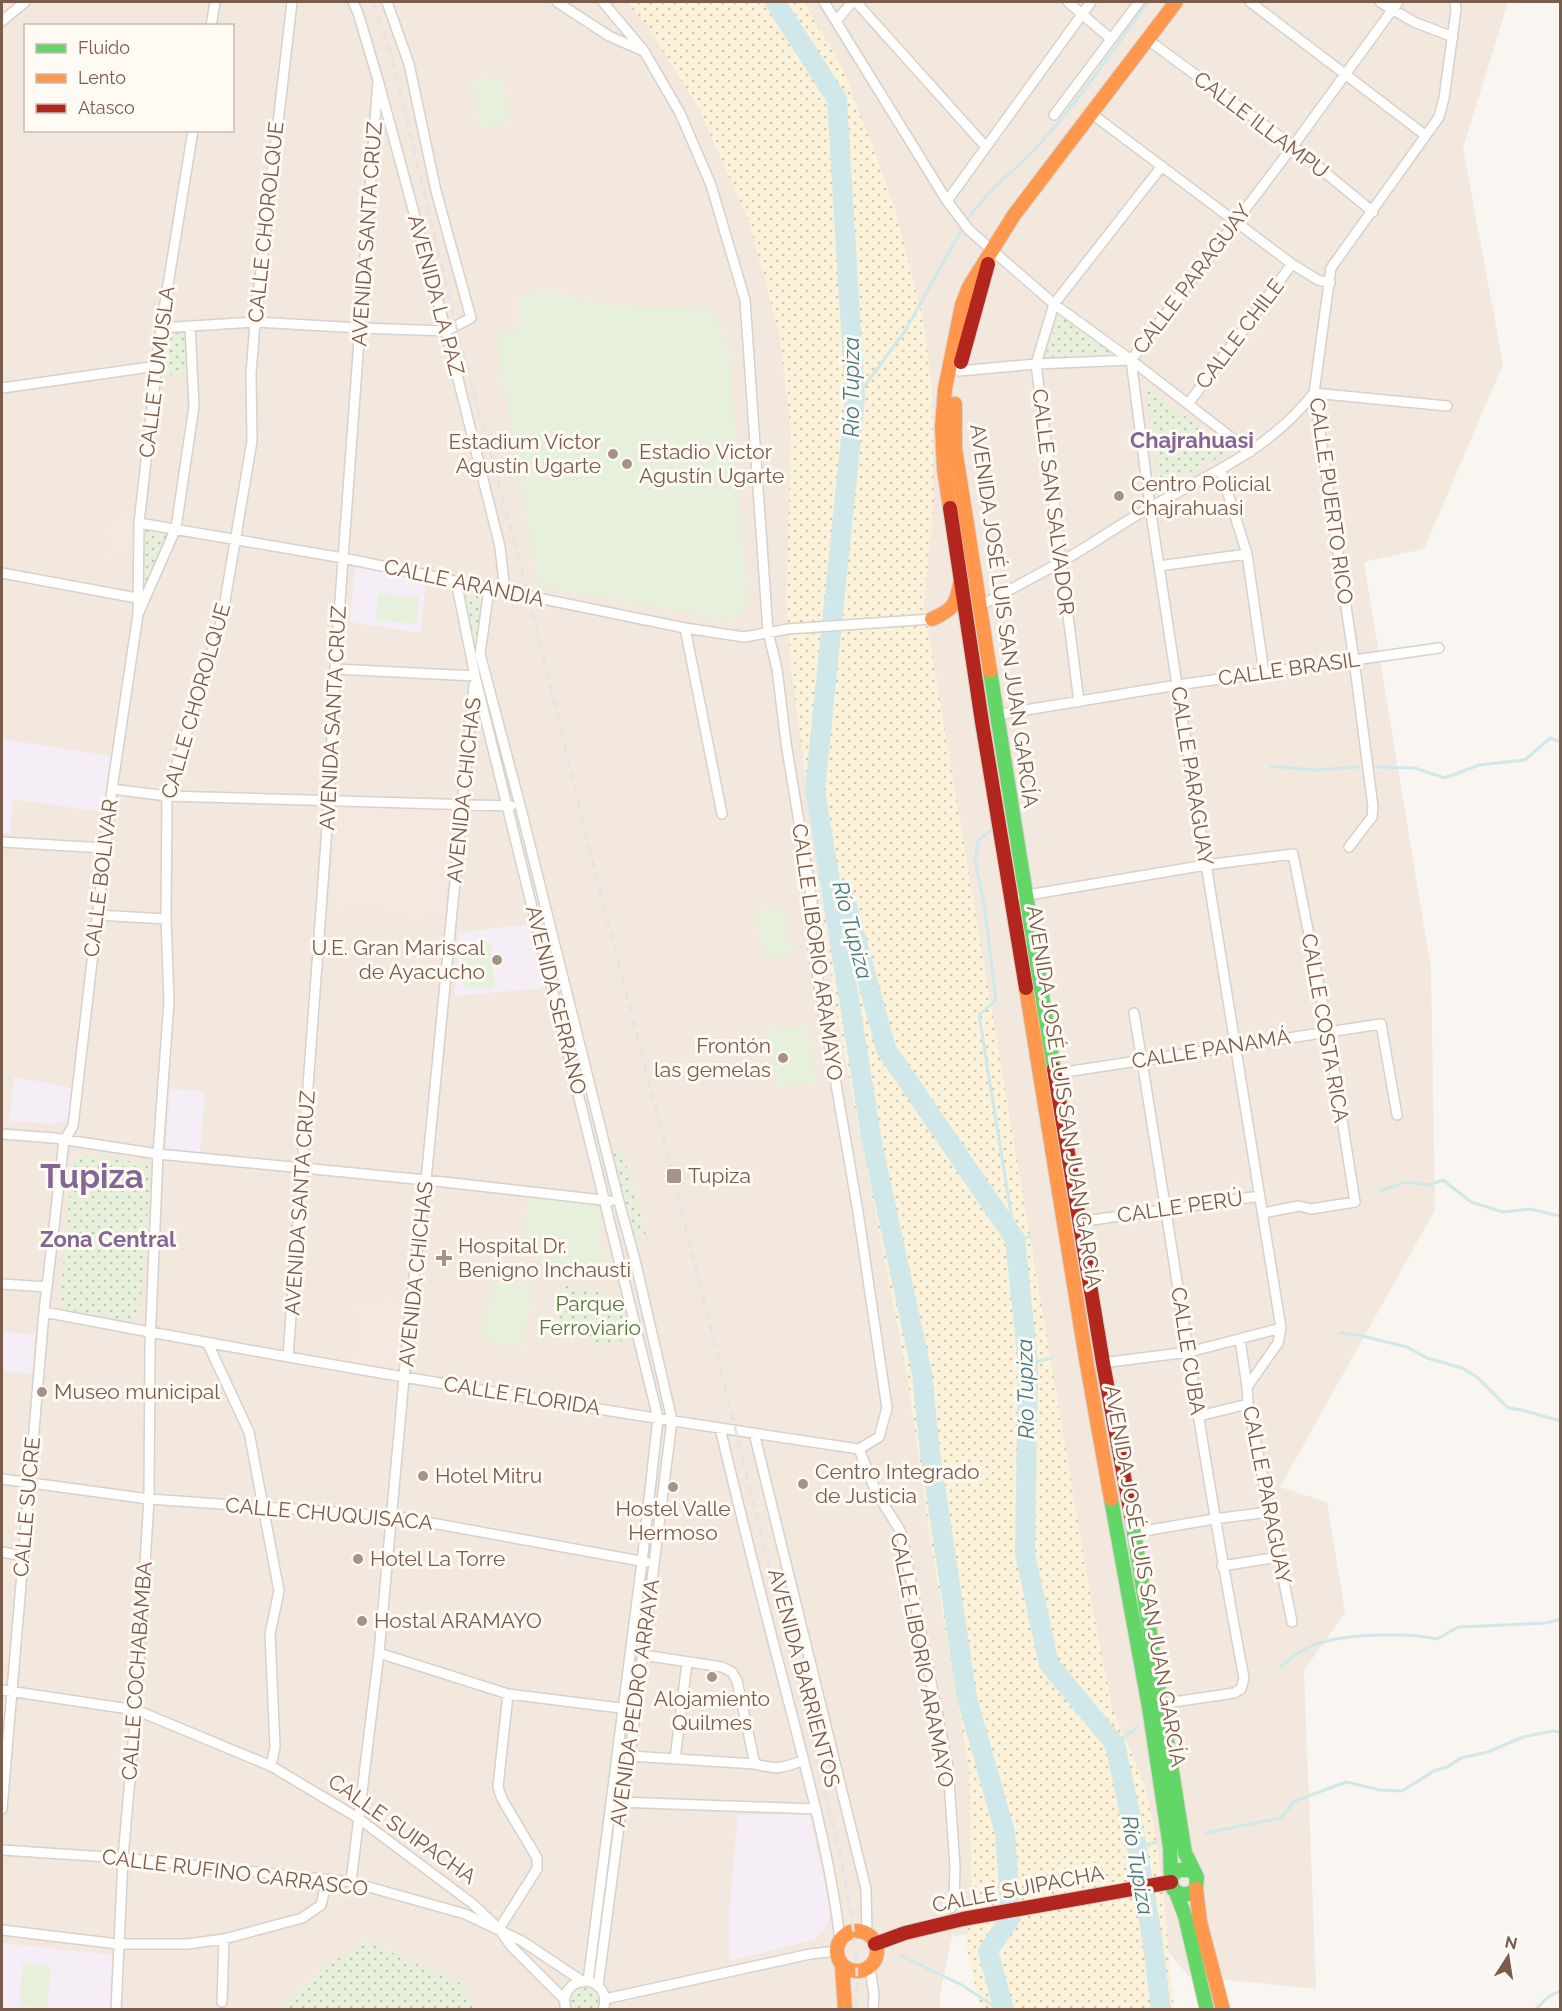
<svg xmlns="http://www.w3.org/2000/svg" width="1562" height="2011" font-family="Raleway,sans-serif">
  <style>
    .residential { fill: #f2e8de; fill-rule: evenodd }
    .commercial { fill: #f6e8e1 }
    .education { fill: #f6eef6 }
    .grass { fill: url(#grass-dots) }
    .sand { fill: url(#sand-dots) }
    .garden { fill: #e7f0db }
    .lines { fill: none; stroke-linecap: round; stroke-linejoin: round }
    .stream { stroke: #d0e8ea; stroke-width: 3 }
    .river { stroke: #d0e8ea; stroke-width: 20 }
    .street-casing { stroke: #d7d1cb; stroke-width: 12 }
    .fast-casing { stroke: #d9d2cb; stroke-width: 16 }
    .slow-casing { stroke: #d9d2cb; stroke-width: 16 }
    .jam-casing { stroke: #d9d2cb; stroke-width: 16 }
    .street { stroke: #fefefd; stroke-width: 9 }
    .fast { stroke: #63d668; stroke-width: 14 }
    .slow { stroke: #ff974d; stroke-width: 14 }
    .jam { stroke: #b3261e; stroke-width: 14 }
    .rail { stroke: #e6e3e7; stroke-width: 3; stroke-dasharray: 9 6; stroke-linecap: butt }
    .poi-dot { fill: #a69286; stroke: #fffaf3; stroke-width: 2 }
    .labels { text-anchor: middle; stroke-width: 6; stroke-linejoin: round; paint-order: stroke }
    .street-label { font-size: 21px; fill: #7a5c4d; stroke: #fffaf3 }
    .poi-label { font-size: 21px; fill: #7a5c4d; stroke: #fffaf3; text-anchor: start }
    .park-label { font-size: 21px; fill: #537a41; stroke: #fffaf3 }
    .water-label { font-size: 22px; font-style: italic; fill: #437c86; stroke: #fffaf3 }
    .neighbourhood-label { font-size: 22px; font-weight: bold; fill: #846695; stroke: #fffaf3 }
    .town-label { font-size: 33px; font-weight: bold; fill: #846695; stroke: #fffaf3 }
  </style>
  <defs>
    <pattern id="grass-dots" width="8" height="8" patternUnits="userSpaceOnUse" patternTransform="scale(1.5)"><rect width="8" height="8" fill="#e7f0db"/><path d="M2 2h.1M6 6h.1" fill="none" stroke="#c0c6b4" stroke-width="1.8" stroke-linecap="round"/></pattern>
    <pattern id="sand-dots" width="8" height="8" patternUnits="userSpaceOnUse" patternTransform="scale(1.5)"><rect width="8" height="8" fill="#fbf2d9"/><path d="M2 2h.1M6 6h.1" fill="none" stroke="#d0c7b2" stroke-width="1.8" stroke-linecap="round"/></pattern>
  </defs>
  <rect width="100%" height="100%" fill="#f9f5f0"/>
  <path class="residential" d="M 2,2 L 1508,2 L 1463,148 L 1503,364 L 1424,549 L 1364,562 L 1431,970 L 1435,1210 L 1280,1487 L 1327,1502 L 1345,1613 L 1304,1670 L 1316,1989 L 1188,1976 L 1129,1903 L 952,1937 L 940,1993 L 940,2009 L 2,2010 ZM 26,26 L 232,26 L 232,130 L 26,130 Z"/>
  <path class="commercial" d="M 115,512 L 132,515 L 126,558 L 107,555 Z
    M 338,805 L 456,809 L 444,916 L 332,905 Z
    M 360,1299 L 407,1305 L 401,1367 L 353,1361 Z"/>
  <path class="education" d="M 355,564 L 426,579 L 421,633 L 350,622 Z
    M 2,739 L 111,756 L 103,812 L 13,799 L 10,834 L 2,833 Z
    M 529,924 L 544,988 L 455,996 L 459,933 Z
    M 14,1077 L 73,1088 L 71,1120 L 53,1124 L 9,1121 Z
    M 170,1089 L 205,1091 L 200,1153 L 170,1150 L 166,1146 Z
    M 2,1332 L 35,1334 L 32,1374 L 2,1371 Z
    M 809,1814 L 830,1908 L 828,1925 L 814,1940 L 729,1961 L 730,1899 L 738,1815 Z
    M 3,1943 L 112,1955 L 110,2009 L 2,2010 Z"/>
  <path class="grass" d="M 1060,314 L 1118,356 L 1045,357 Z
    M 187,329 L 190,374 L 160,375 L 163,331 Z
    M 1145,385 L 1230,452 L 1160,487 Z
    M 141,527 L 172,531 L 139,604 Z
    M 473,592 L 480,596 L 482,605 L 475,644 L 463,603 L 467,594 Z
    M 622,1150 L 646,1236 L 634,1239 L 611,1153 Z
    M 80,1155 L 144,1163 L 151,1170 L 140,1310 L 135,1317 L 128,1320 L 68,1310 L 63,1306 L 60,1300 L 72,1165 Z
    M 563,1285 L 620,1297 L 633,1338 L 607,1344 L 555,1333 Z
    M 366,1941 L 460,1983 L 476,2009 L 278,2009 L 326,1967 Z
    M 582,1986 L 591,1987 L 599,1994 L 600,2005 L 598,2009 L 573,2009 L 570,2003 L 572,1994 Z"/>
  <path class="sand" d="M 626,2 L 804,2 L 843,69 L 872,144 L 895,208 L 922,314 L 932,383 L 934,499 L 924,606 L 1091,1599 L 1112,1707 L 1146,1787 L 1157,1842 L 1164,1900 L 1174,2009 L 980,2009 L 966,1945 L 972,1901 L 969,1770 L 931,1544 L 907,1376 L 836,1010 L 791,668 L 786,603 L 791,434 L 780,337 L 749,222 L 699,109 L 647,25 Z"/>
  <path class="garden" d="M 502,75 L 510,122 L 481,128 L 472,81 Z
    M 519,293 L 566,295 L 595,304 L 713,310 C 718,327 728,343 730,360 L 747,606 L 730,620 L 539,586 L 498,352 L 498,332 L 519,331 Z
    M 378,594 L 419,597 L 417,624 L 376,620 Z
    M 783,907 L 792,954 L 764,959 L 755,912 Z
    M 491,944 L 494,987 L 463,989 L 460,946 Z
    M 806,1025 L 816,1081 L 778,1088 L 768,1031 Z
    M 530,1198 L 597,1204 L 600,1213 L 600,1250 L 611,1278 L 517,1253 Z
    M 494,1280 L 533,1288 L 521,1347 L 480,1339 Z
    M 23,1963 L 51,1966 L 47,2009 L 19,2006 Z"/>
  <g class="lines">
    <path class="stream" d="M 966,221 C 988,189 1020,167 1045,138 C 1083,95 1115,47 1148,2
      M 855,399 L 905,331 L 963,227
      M 1271,766 L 1313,770 L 1359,767
      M 1377,767 L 1415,768 L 1445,778 L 1479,765 L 1525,760 L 1550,738 L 1560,742
      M 991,830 L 978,841 L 975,861 L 984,903 L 996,1000 L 979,1015 L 1015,1239 L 1030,1237
      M 1380,1191 L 1406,1182 L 1429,1185 L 1443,1180 L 1471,1202 L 1503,1212 L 1530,1209 L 1560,1216
      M 1341,1333 L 1358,1335 L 1407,1347 L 1427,1358 L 1462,1368 L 1477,1377 L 1508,1408 L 1522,1410 L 1560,1421
      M 1028,1364 L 1051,1358
      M 1280,1667 C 1289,1661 1297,1652 1307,1648 C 1337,1633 1405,1632 1437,1639 L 1458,1627 L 1546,1623 L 1560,1619
      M 1115,1744 L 1138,1727
      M 1206,1833 L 1281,1818 L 1295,1801 L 1346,1782 L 1380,1790 L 1402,1791 L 1434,1771 L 1447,1767 L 1461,1758 L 1488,1752 L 1523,1737 L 1552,1731 L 1560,1732
      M 1137,1847 L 1157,1842
      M 901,1956 L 960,1984 L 1000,2010
      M 1535,2010 L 1548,1997 L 1560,1991"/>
    <path class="river" d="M 775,2 L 837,99 L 855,399 L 815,789 L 872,1142 L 922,1374 L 930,1452 L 967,1698 L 1005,1833 L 1011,1917 L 988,1951 L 1004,2010
      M 843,890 L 886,1049 L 1015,1239 L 1028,1364 L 1025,1554 L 1049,1664 L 1115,1744 L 1137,1847 L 1153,1944 L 1161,2010"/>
    <g class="street-casing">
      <path id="street" d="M 353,2 L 358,13 L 378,80 L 446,331 L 500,547 L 505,592
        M 557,2 L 609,36 L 641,50
        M 603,2 L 644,51 L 680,113 L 711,185 L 745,300 L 768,632 L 777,669 L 786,743 L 812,901 L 811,931 L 814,956 L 858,1212 L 887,1408 L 879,1437 L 859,1449 L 876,1492 L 901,1532 L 948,1767 L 955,1866 L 954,1900 L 951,1908
        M 824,2 L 947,201 L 969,230 L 1054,304 L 1131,360 L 1250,452
        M 856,2 L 986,147
        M 1068,2 L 1111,39
        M 1250,2 L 1425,135
        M 1380,2 L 1414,22 L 1453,37
        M 837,20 L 852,2
        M 2,21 L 25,2
        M 211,26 L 215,2
        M 1148,40 L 1293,146 L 1373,212
        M 1092,114 L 1292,264 L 1318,280 L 1330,283
        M 1054,115 L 1139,2
        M 947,201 L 1091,2
        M 161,328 L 255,322 L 360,328 L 446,331 L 471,318 L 436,191 L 409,64 L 387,2
        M 959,371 L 1036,364 L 1131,360
        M 2,388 L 157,366
        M 1188,404 L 1292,264
        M 1221,471 L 1247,554 L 1264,673
        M 139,523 L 343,558 L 685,628 L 744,637 L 788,629 L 932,619
        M 1159,566 L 1247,554
        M 2,573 L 137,598
        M 456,581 L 475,676 L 658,1418 L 642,1562 L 588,1981
        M 489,589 L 480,654 L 520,805 L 619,1202 L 635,1260 L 672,1420 L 630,1756 L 622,1803 L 598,1986
        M 980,606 C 1007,591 1034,577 1061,562 C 1091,545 1120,524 1151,507 C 1213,472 1268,451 1314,393 L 1447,406
        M 139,612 L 176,528 L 194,406 L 190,326
        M 685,628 L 722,814
        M 335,669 L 475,676
        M 1079,702 L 1036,364 L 1054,304 L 1162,166
        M 996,715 L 1177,685 L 1439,648
        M 112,789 L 167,796 L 511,806
        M 2,842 L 105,848
        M 1349,847 L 1372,817 L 1373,807 L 1354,660 L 1314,393 L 1331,268 L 1439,117 L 1444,98 L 1456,10 L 1455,2
        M 1022,896 L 1206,865 L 1293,854 L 1328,1031 L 1355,1202 L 1311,1209 L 1299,1206 L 1263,1213
        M 97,915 L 166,919
        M 1134,1013 C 1171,1234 1202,1457 1244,1678 L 1241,1689 L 1234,1693 L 1160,1704
        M 1052,1074 L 1381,1024 L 1397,1115
        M 2,1134 L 54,1138 L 158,1154 L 426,1180 L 611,1201
        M 1078,1222 L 1260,1196
        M 2,1284 L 47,1287
        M 44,1312 C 315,1364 587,1409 859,1449
        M 1240,1339 L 1247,1387
        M 208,1344 L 249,1432 L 279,1591 L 270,1634 L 275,1747 L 271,1766
        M 288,1357 L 329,801 L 335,669 L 378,80
        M 1101,1363 L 1189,1352 L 1281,1328
        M 1199,1416 L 1248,1404
        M 720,1428 C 742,1520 765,1612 789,1703 C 809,1782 831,1860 840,1940
        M 754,1433 L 866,1889 L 867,1935
        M 2,1479 L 149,1499 L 393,1516 L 646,1562
        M 1132,1533 L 1214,1519 L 1269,1512
        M 2,1552 L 23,1556
        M 1222,1566 L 1278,1557
        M 1292,1622 L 1248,1404 L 1247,1387 L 1278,1343 L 1281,1328 L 1177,685 L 1150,507 L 1131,360 L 1293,146 L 1398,2
        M 379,1653 L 508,1694 L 628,1709
        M 643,1655 L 722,1667 L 732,1672 L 737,1681 L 755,1764
        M 2,1690 L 136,1710 L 271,1766 L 358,1818 L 473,1904 L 499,1929 L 512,1947 L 564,1999
        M 630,1756 L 755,1764 C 776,1770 784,1768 804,1760
        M 675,1759 L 687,1663
        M 617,1802 L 816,1809
        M 2,1809 L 44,1312 L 64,1141 L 73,1126 L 112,789 L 138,614 L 139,523 L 161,328 L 193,130
        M 2,1850 L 123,1858 L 351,1882 L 465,1914 L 522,1941 L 582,1981
        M 351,1882 L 379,1653 L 411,1301 L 426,1180 L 474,685
        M 499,1929 L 537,1869 L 537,1858 L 502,1799 L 498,1787 L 508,1694
        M 2,1930 L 118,1944 L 187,1944 L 224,1939 L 302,1918 L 321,1905 L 327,1880
        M 870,1967 L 874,1995 L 873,2010
        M 605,1999 L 810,1954 L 837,1951
        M 222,2002 L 224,1939
        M 116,2010 L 123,1858 L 136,1710 L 149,1499 L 150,1345 L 158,1154 L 169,1001 L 166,919 L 167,796 L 222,619 L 252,441 L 251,374 L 255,322 L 292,2
        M 566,2010 C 561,1993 571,1981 588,1981 C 602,1985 608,1996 603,2010"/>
    </g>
    <g class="fast-casing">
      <path id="fast" d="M 990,671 L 1054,1069
        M 1111,1499 L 1149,1707 L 1170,1847 L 1171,1882 L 1173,1889 L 1180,1894 L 1189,1894 L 1196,1889 L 1197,1877 L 1191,1870 L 1178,1870 L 1172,1876
        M 1132,1520 L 1185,1853 L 1195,1873
        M 1176,1892 L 1185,1916 L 1207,2010"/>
    </g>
    <g class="slow-casing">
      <path id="slow" d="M 955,404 L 955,448 L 990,671
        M 950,508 L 944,469 L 942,427 L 945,389 L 962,305 L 969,287 L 1014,215 L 1176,2
        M 932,619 C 952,610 956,606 960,584
        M 1026,988 L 1087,1365 L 1111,1499
        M 1196,1889 L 1200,1922 L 1223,2010
        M837 1951a20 20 0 1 1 40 0a20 20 0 1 1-40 0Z
        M 842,1965 L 845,2010"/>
    </g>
    <g class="jam-casing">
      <path id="jam" d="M 961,362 L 988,264
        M 950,508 L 982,722 L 1026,988
        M 1054,1069 L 1103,1363 L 1132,1520
        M 875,1944 L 905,1933 L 963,1919 L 1171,1882"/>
    </g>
    <use href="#street" class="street"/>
    <use href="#fast" class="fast"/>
    <use href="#slow" class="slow"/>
    <use href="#jam" class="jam"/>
    <path class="rail" d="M 373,2 L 390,51 L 456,326 L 529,597 L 589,847 L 672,1172 L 841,1858 C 851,1909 860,1958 856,2010"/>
  </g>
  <g class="poi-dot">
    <circle cx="613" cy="454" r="6"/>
    <circle cx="627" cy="464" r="6"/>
    <circle cx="1119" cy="496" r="6"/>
    <circle cx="497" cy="960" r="6"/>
    <circle cx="783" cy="1058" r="6"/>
    <rect x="666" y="1168" width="16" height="16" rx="3"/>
    <path d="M441 1249h6v6h6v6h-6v6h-6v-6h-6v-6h6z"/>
    <circle cx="42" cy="1392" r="6"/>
    <circle cx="423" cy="1476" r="6"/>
    <circle cx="803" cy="1484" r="6"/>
    <circle cx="673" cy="1487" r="6"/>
    <circle cx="358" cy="1559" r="6"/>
    <circle cx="362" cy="1621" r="6"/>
    <circle cx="712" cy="1677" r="6"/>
  </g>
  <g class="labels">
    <g class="street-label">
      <text transform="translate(1261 125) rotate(37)" y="7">CALLE ILLAMPU</text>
      <text transform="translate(266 222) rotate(-84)" y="7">CALLE CHOROLQUE</text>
      <text transform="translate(367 234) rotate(-86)" y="7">AVENIDA SANTA CRUZ</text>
      <text transform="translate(1192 279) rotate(-53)" y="7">CALLE PARAGUAY</text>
      <text transform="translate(436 295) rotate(75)" y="7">AVENIDA LA PAZ</text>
      <text transform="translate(1240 334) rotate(-53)" y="7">CALLE CHILE</text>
      <text transform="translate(157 372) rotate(-83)" y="7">CALLE TUMUSLA</text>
      <text transform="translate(1331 501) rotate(82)" y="7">CALLE PUERTO RICO</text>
      <text transform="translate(1053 502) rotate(83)" y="7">CALLE SAN SALVADOR</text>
      <text transform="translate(464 583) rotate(12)" y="7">CALLE ARANDIA</text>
      <text transform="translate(1004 616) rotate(82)" y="7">AVENIDA JOSÉ LUIS SAN JUAN GARCÍA</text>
      <text transform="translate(1289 669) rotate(-8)" y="7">CALLE BRASIL</text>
      <text transform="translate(196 701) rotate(-74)" y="7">CALLE CHOROLQUE</text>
      <text transform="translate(333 718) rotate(-87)" y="7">AVENIDA SANTA CRUZ</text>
      <text transform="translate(1192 776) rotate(81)" y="7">CALLE PARAGUAY</text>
      <text transform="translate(464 790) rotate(-84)" y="7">AVENIDA CHICHAS</text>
      <text transform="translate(101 878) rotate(-83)" y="7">CALLE BOLIVAR</text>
      <text transform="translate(817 952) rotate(82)" y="7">CALLE LIBORIO ARAMAYO</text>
      <text transform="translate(556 1000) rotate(76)" y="7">AVENIDA SERRANO</text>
      <text transform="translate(1325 1028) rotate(80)" y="7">CALLE COSTA RICA</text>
      <text transform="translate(1211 1049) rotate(-9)" y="7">CALLE PANAMÁ</text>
      <text transform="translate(1064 1097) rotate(81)" y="7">AVENIDA JOSÉ LUIS SAN JUAN GARCÍA</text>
      <text transform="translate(300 1203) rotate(-86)" y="7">AVENIDA SANTA CRUZ</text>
      <text transform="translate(1180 1207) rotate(-8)" y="7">CALLE PERÚ</text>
      <text transform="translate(416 1274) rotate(-84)" y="7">AVENIDA CHICHAS</text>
      <text transform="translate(1188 1351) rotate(81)" y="7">CALLE CUBA</text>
      <text transform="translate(522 1396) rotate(9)" y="7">CALLE FLORIDA</text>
      <text transform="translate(1267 1495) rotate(79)" y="7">CALLE PARAGUAY</text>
      <text transform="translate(27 1507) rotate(-85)" y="7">CALLE SUCRE</text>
      <text transform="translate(329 1514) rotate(5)" y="7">CALLE CHUQUISACA</text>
      <text transform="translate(1145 1576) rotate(80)" y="7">AVENIDA JOSÉ LUIS SAN JUAN GARCÍA</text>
      <text transform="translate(922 1660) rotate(79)" y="7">CALLE LIBORIO ARAMAYO</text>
      <text transform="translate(137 1671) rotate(-86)" y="7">CALLE COCHABAMBA</text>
      <text transform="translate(804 1678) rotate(75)" y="7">AVENIDA BARRIENTOS</text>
      <text transform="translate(635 1703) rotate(-82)" y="7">AVENIDA PEDRO ARRAYA</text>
      <text transform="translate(402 1829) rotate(35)" y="7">CALLE SUIPACHA</text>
      <text transform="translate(235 1873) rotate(7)" y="7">CALLE RUFINO CARRASCO</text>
      <text transform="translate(1018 1889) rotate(-11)" y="7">CALLE SUIPACHA</text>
    </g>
    <g class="poi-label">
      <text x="601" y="449" text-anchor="end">Estadium Víctor<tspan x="601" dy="24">Agustín Ugarte</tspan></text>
      <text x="639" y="459">Estadio Victor<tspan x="639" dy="24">Agustín Ugarte</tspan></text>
      <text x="1131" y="491">Centro Policial<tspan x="1131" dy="24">Chajrahuasi</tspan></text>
      <text x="485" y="955" text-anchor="end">U.E. Gran Mariscal<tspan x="485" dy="24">de Ayacucho</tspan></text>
      <text x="771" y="1053" text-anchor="end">Frontón<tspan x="771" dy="24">las gemelas</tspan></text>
      <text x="688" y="1183">Tupiza</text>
      <text x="458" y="1253">Hospital Dr.<tspan x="458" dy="24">Benigno Inchausti</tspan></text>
      <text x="54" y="1399">Museo municipal</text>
      <text x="815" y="1479">Centro Integrado<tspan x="815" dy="24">de Justicia</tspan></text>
      <text x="435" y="1483">Hotel Mitru</text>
      <text x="673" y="1516" text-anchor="middle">Hostel Valle<tspan x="673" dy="24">Hermoso</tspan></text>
      <text x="370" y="1566">Hotel La Torre</text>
      <text x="374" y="1628">Hostal ARAMAYO</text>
      <text x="712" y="1706" text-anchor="middle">Alojamiento<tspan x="712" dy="24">Quilmes</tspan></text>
    </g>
    <g class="park-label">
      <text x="590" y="1311">Parque<tspan x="590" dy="24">Ferroviario</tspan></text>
    </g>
    <g class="water-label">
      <text transform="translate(851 387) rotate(-90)" y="8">Río Tupiza</text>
      <text transform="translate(853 930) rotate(75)" y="8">Río Tupiza</text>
      <text transform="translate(1025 1389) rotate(-91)" y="8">Río Tupiza</text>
      <text transform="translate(1138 1865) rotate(80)" y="8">Río Tupiza</text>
    </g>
    <g class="neighbourhood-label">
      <text x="1192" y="448">Chajrahuasi</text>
      <text x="108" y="1247">Zona Central</text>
    </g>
    <g class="town-label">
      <text x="92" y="1188">Tupiza</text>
    </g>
  </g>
  <rect width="1562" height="2011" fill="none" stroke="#7a5c4d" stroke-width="6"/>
  <rect x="24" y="24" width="210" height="108" fill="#fffaf3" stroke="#cabbb1" stroke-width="1.5"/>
  <rect x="36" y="44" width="30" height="9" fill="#63d668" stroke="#cabbb1" stroke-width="1.5"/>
  <text x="78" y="54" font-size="18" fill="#7a5c4d">Fluido</text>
  <rect x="36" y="74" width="30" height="9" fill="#ff974d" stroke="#cabbb1" stroke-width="1.5"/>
  <text x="78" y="84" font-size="18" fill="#7a5c4d">Lento</text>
  <rect x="36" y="104" width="30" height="9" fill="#b3261e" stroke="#cabbb1" stroke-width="1.5"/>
  <text x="78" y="114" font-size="18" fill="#7a5c4d">Atasco</text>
  <g transform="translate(1508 1957) rotate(12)" stroke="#fffaf3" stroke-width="4.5" paint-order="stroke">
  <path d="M0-4.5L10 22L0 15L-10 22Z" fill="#7a5c4d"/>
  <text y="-9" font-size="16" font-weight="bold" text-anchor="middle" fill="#7a5c4d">N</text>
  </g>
</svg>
